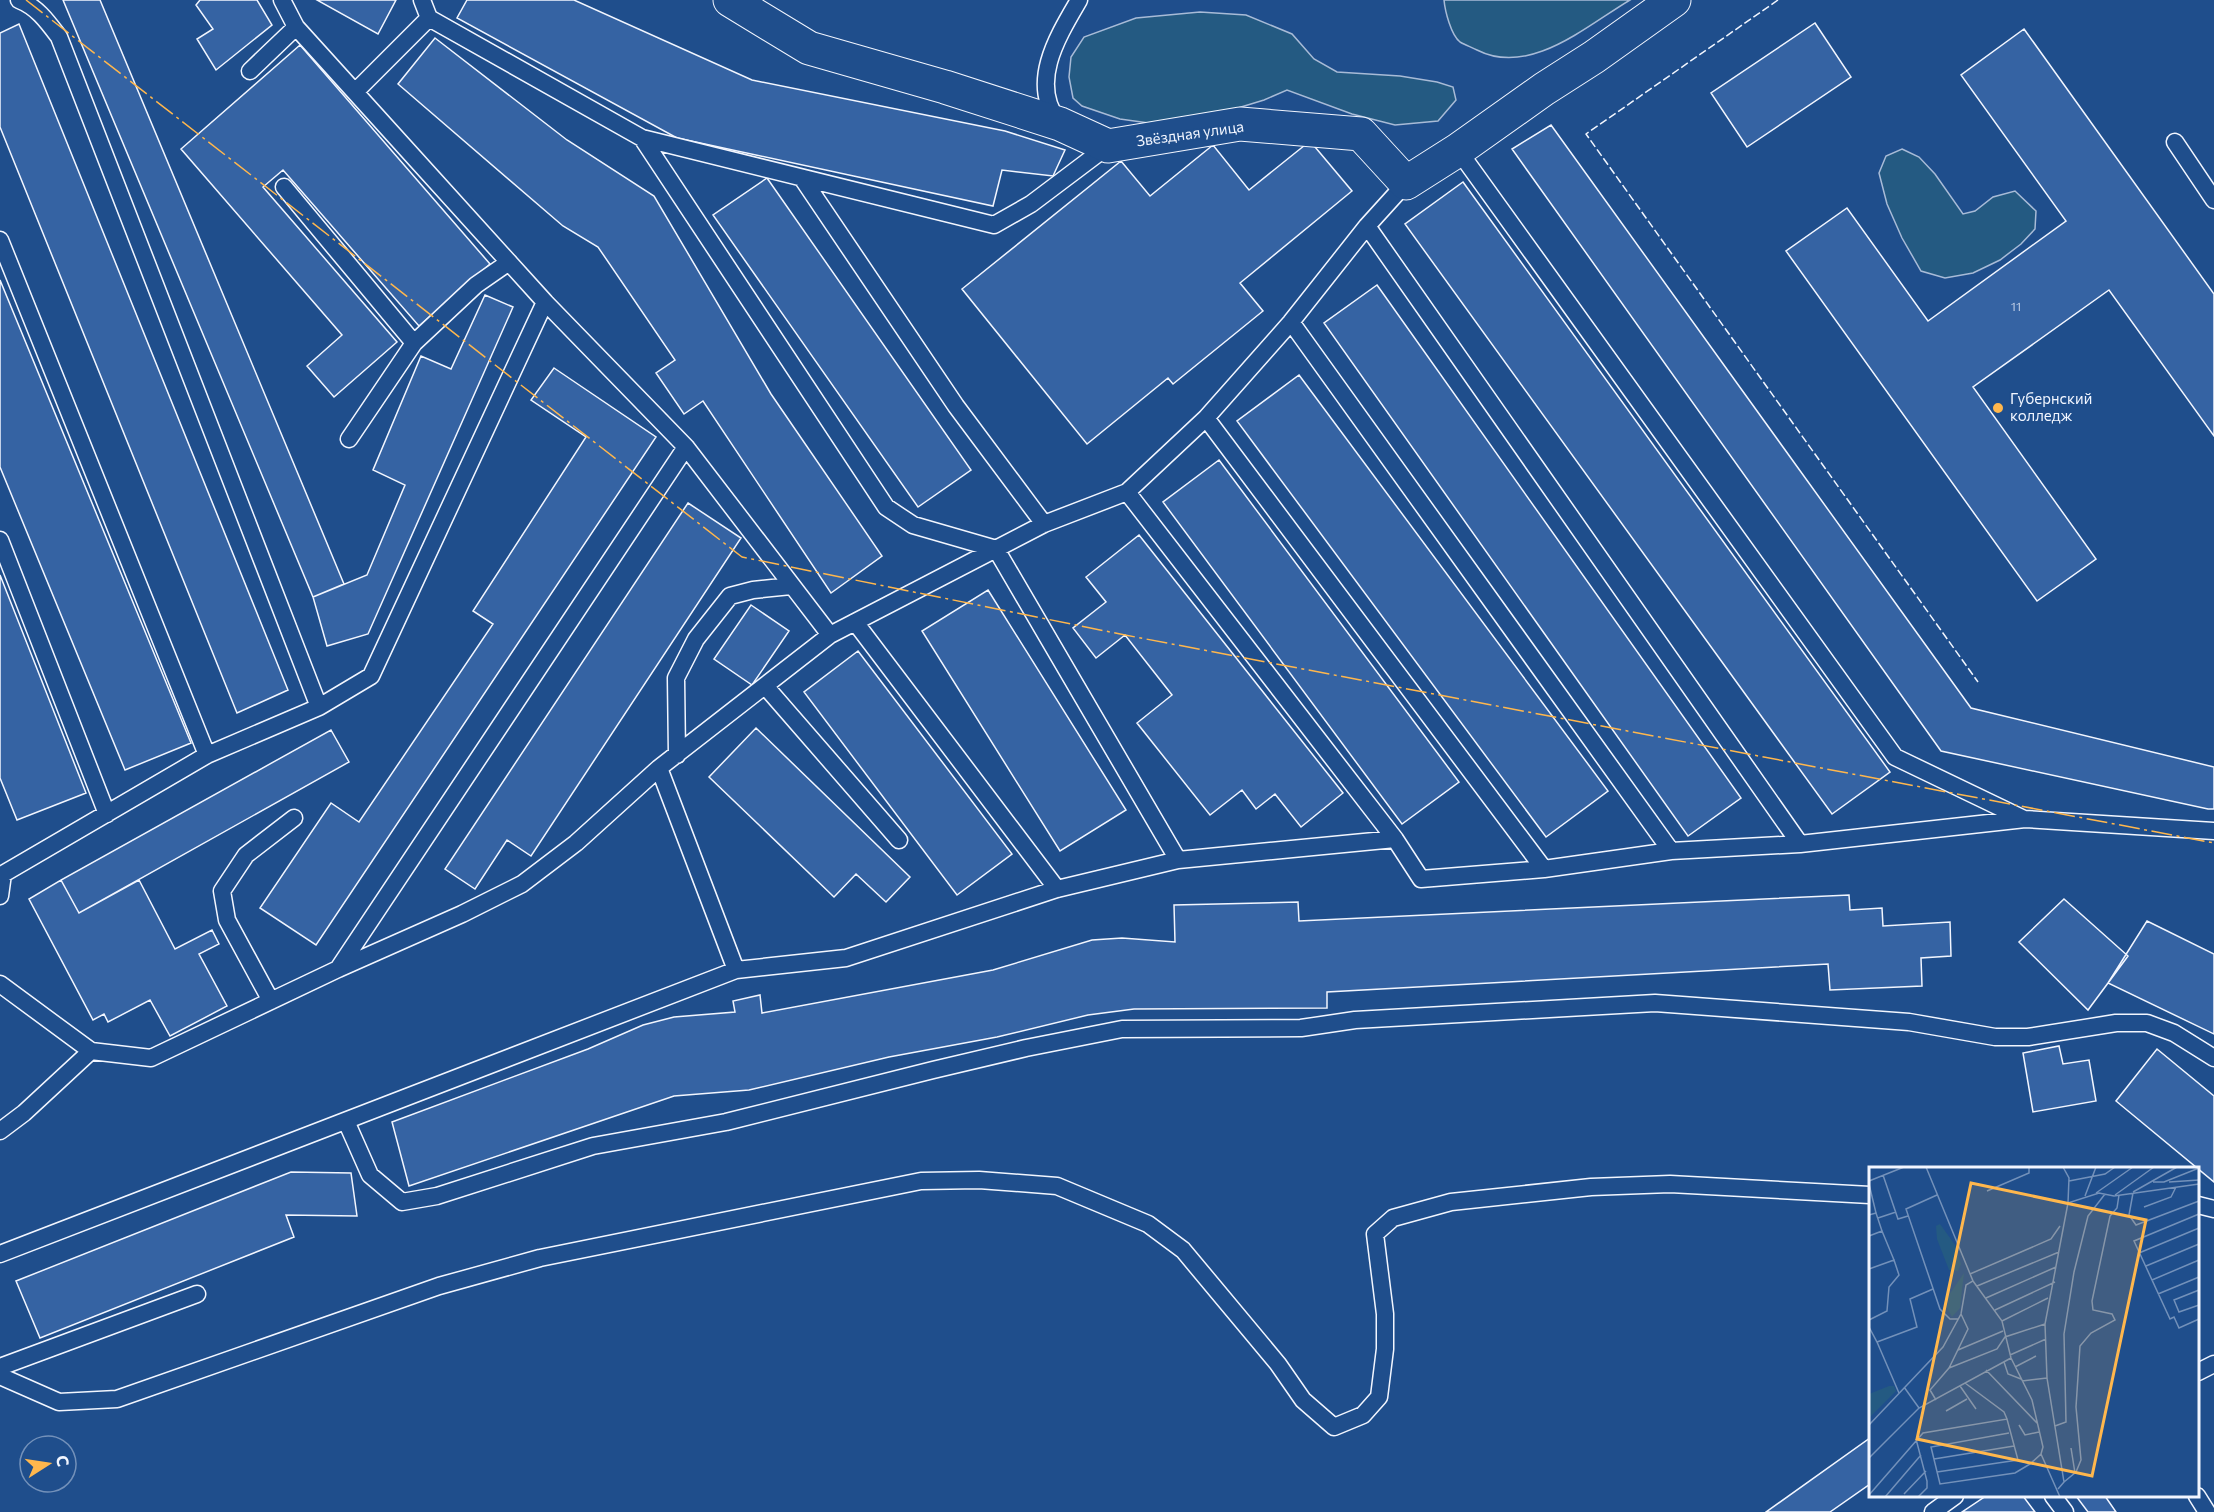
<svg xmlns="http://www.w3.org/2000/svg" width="2214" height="1512" font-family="Commissioner,sans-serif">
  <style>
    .green { fill: #245a82; stroke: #a8bbd7; stroke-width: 1.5 }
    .building { fill: #3563a3; stroke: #f2f6ff; stroke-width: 1.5 }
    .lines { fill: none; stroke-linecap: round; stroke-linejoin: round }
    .service-casing { stroke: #f2f6ff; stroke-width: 19 }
    .minor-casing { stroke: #f2f6ff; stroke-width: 35 }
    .service { stroke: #1f4e8c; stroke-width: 16 }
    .minor { stroke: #1f4e8c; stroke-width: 33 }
    .fence { stroke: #f2f6ff; stroke-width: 1.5; stroke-dasharray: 8 3; stroke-linecap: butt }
    .power { stroke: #ffb74d; stroke-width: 1.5; stroke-dasharray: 21 4.5 3 4.5; stroke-linecap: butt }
    .poi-dot { fill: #ffb74d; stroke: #1f4e8c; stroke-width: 2 }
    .labels { text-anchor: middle; stroke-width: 4.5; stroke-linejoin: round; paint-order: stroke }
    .number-label { font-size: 12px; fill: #c3d1e8 }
    .street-label { font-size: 15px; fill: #f2f6ff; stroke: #1f4e8c }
    .poi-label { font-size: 15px; fill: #f2f6ff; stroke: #1f4e8c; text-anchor: start }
    .inset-road { fill: none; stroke: #7391ba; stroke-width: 1.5 }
    .view { fill: #ffb74d; fill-opacity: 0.15; stroke: #ffb74d; stroke-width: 3 }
    .inset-edge { fill: none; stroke: #f2f6ff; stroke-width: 3 }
  </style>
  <rect width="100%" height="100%" fill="#1f4e8c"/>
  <path class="green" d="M 1444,0 L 1630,0 C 1586,26 1530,77 1477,50 C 1471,47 1465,45 1460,42 C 1451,35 1445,11 1444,0 Z
    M 1200,12 L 1246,15 L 1292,34 L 1314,59 L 1337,72 L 1400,76 L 1437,82 L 1453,87 L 1456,100 L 1438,121 L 1395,125 L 1352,114 L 1287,90 L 1264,100 L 1192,122 L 1163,125 L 1120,119 L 1082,106 L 1073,98 L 1069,77 L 1071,57 L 1084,37 L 1136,18 Z
    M 1902,149 L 1919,157 L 1935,174 L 1963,214 L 1975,211 L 1993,197 L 2015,191 L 2036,211 L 2035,229 L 2021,244 L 2000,260 L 1973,273 L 1945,278 L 1921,271 L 1902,238 L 1887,204 L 1879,173 L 1886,156 Z"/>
  <path class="building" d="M 63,0 L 100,0 L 344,584 L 313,597 Z
    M 200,0 L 257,0 L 272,25 L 216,70 L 197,39 L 213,29 L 196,5 Z
    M 317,0 L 396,0 L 378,34 Z
    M 467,0 L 574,0 L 752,80 L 1005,131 L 1065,150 L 1053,176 L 1002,170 L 993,206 L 677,138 L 457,18 Z
    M 1815,23 L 1851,77 L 1747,147 L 1711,93 Z
    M 19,24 L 288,690 L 237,713 L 0,127 L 0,33 Z
    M 2024,29 L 2214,294 L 2214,436 L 2109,290 L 1973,387 L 2096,559 L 2037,601 L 1786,251 L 1847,208 L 1928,321 L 2066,221 L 1961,75 Z
    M 435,38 L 567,140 L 654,196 L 771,394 L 882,556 L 831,593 L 703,401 L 684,414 L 656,373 L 675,360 L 598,247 L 563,226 L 398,84 Z
    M 300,45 L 490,264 L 419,326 L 283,170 L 263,187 L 397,342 L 334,397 L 307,366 L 342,335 L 181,149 Z
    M 1551,125 L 1971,708 L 2214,767 L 2214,809 L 2208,809 L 1941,751 L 1512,149 Z
    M 1310,141 L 1352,191 L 1240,283 L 1263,311 L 1173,384 L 1168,378 L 1087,444 L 962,289 L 1121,161 L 1150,196 L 1213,145 L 1249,190 Z
    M 767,178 L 971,470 L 918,507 L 713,215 Z
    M 1463,182 L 1890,772 L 1832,814 L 1405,224 Z
    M 0,280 L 191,743 L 125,770 L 0,467 Z
    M 1377,285 L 1741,798 L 1688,836 L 1324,323 Z
    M 485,295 L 513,307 L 368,634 L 327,646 L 313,597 L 367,575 L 405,485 L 373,470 L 421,356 L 451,369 Z
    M 554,368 L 656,437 L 316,945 L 260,908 L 331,803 L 359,822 L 493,624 L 473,611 L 586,437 L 531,400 Z
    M 1299,375 L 1608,791 L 1546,837 L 1237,421 Z
    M 1219,460 L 1459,782 L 1402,824 L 1163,502 Z
    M 688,503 L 741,538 L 531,856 L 507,840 L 475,889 L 445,869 Z
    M 1139,535 L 1343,793 L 1301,827 L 1275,794 L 1256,809 L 1242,790 L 1210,815 L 1137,723 L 1172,695 L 1125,635 L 1096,658 L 1073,628 L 1106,602 L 1086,577 Z
    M 0,575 L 86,793 L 17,820 L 0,778 Z
    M 988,590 L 1126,810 L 1060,851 L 922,631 Z
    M 751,605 L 789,631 L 752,685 L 714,659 Z
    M 858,651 L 1012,854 L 957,895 L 804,692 Z
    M 756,728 L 910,877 L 886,902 L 856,874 L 834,897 L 709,777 Z
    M 331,730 L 349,762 L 79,913 L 61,880 Z
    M 61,880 L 79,913 L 139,880 L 175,949 L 212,930 L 219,944 L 199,954 L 227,1006 L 170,1036 L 150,1000 L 108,1022 L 104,1014 L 93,1020 L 29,899 Z
    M 1849,895 L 1850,910 L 1882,908 L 1883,926 L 1950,922 L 1951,956 L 1921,958 L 1922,986 L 1830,990 L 1828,964 L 1327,992 L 1327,1008 L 1134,1009 L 1088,1015 L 997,1037 L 889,1057 L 749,1090 L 674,1096 L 409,1186 L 392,1122 L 588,1049 L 643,1025 L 674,1017 L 735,1012 L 733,1001 L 760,995 L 762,1013 L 993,970 L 1092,940 L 1122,938 L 1175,942 L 1174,905 L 1298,902 L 1299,921 Z
    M 2064,899 L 2128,956 L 2088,1010 L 2019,942 Z
    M 2147,921 L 2214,954 L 2214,1034 L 2108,983 Z
    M 2059,1046 L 2063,1064 L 2089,1060 L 2096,1101 L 2033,1112 L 2023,1053 Z
    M 2157,1049 L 2214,1096 L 2214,1182 L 2116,1101 Z
    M 291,1172 L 351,1173 L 357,1216 L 286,1215 L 294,1237 L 40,1338 L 16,1281 Z
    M 1870,1438 L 1870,1484 L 1830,1512 L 1766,1512 Z
    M 1986,1496 L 2023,1496 L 2035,1512 L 1962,1512 Z
    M 2076,1496 L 2105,1496 L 2116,1512 L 2088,1512 Z"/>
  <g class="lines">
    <g class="service-casing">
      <path id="service" d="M 282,0 L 296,27 L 545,302 L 686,447 L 830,635
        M 422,0 L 429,18
        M 250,71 L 296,27
        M 356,91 L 429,18 L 642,138 L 994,225 L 1031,204 L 1108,146
        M 1058,121 C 1029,82 1058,36 1079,0
        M 642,138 L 886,507 L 913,525 L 996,549 L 1178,860
        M 2175,142 L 2214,200
        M 1458,150 L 1895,757 L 2024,819
        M 802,178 L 956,406 L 1044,524
        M 284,187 L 414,343
        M 1367,226 L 1800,844
        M 0,240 L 207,755
        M 1291,322 L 1671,851
        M 1206,418 L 1544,869
        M 349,439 L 414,343 L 476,285 L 509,262
        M 1127,492 L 1395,839
        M 0,540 L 107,814
        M 855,622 L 1057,889
        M 766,687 L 899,840
        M 319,707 L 371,676 L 545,302
        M 677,755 L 676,678 L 696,639 L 730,596 L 753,590 L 791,586
        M 659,768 L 736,970
        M 0,896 L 3,874 L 207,755 L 319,707 L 59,37 C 47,21 37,7 19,0
        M 338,969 L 686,447
        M 0,984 L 91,1051 L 151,1058 L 338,969 L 462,914 L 522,884 L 576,843 L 659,768 L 830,635 L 1044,524 L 1127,492 L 1206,418 L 1291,322 L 1367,226 L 1406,183
        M 271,1001 L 227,920 L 222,891 L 246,855 L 294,818
        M 346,1121 L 370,1175 L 402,1202 L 437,1196 L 593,1146 L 726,1122 L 933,1070 L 1026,1048 L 1122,1029 L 1301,1028 L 1355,1020 L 1655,1003 L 1909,1022 L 1995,1037 L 2028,1037 L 2116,1023 L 2147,1023 L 2174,1033 L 2214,1058
        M 0,1131 L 24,1113 L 91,1051
        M 2198,1205 L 2214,1209
        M 0,1254 L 736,970 L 846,958 L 1057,889 L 1178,860 L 1395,839 L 1421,879 L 1544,869 L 1671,851 L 1800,844 L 2025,819 L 2214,831
        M 0,1367 L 197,1294
        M 2198,1372 L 2214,1364
        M 0,1376 L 59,1402 L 117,1399 L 439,1286 L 540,1258 L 921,1181 L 979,1180 L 1057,1186 L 1148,1224 L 1183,1250 L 1278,1364 L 1303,1400 L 1334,1427 L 1363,1415 L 1379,1397 L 1385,1349 L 1385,1314 L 1375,1234 L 1393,1218 L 1451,1202 L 1591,1187 L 1670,1184 L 1870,1195
        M 2053,1496 L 2065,1512
        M 2197,1496 L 2207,1512
        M 1933,1512 L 1955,1496"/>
    </g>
    <g class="minor-casing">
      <path id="minor" d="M 730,0 L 809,48 L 945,87 L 1060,124 L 1108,146 L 1240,124 L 1361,134 L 1406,183 L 1458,150 L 1544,89 L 1594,57 L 1674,0"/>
    </g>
    <use href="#service" class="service"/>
    <use href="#minor" class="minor"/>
    <path class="fence" d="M 1778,0 L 1586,134 L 1978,682"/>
    <path class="power" d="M 26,0 L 742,557 L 1125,635 L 2214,843"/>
  </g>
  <circle class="poi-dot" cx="1998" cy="408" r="6"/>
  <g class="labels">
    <g class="number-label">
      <text x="2016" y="311">11</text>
    </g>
    <g class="street-label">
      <text transform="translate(1190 134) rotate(-8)" y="5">Звёздная улица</text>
    </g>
    <g class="poi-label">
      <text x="2010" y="404">Губернский<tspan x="2010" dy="17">колледж</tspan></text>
    </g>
  </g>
  <g transform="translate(1869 1167)">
    <rect width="330" height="330" fill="#1f4e8c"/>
    <path d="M 71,57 L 86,78 L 92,97 L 89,104 L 80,103 L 68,72 L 67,59 ZM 95,106 L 91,141 L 83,150 L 78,141 L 80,128 ZM 20,219 L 25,219 L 27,224 L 0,251 L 0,227 Z" fill="#245a82"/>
    <path class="inset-road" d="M 194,0 L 200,11 L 199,36 L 230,26 L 245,29 L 330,17M 14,8 L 29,52 L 39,49M 0,14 L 35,0M 200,14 L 236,7 L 246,0M 284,15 L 295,15 L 330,1M 300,15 L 330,13M 0,17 L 7,46 L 0,48M 118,24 L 160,6 L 160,0M 264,25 L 308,0M 227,26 L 264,0M 264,26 L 260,48 L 267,58 L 330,34M 68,28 L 37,42 L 71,142 L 81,152 L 89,152M 246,28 L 285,0M 216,29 L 227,0M 275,40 L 302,30 L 307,20M 330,47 L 265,74 L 301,152 L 305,150 L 310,161 L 330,152M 9,51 L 27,45M 13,64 L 25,93M 0,69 L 13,64 L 7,46M 270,86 L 330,61M 277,99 L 330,77M 0,102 L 25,93 L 30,108 L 20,120 L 18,144 L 0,153M 101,107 L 182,72 L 191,59M 283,113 L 330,93M 108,119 L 190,85M 330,123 L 305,133 L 310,145 L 330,138M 289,127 L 330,110M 117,131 L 187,100M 126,143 L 186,115M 133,154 L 179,131M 0,160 L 8,175 L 48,160 L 41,132 L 64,122M 8,175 L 30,226M 89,183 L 134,164M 141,188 L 177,172M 135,195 L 139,207 L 152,212M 146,200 L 167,189M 80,201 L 128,182 L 136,170 L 176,157M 117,203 L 168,256M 153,214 L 178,211M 96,216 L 135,245 L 138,252M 91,219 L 107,242M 35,220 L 50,241M 67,233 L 61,223 L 80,201 L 99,162 L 92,147M 77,244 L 98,232M 0,258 L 74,180 L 92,147 L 97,118 L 104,114 L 57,0M 150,258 L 156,268 L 170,265M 186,259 L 197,255 L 195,167 L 205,105 L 219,49 L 236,27M 140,266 L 62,280 L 71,317 L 146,306 L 161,297M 47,272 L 58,314 L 58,321 L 49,330M 202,281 L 206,306M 172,287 L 191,330M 0,291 L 50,241 L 142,191M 65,292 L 145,279M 68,305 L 149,293M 195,315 L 207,305 L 212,293 L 207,240 L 211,179 L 222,166 L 246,153 L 243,147 L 224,143 L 223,134 L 241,49 L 248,41 L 250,28M 189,322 L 195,315 L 178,211 L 176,157 L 199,36M 35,327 L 57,304M 0,328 L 54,266 L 138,252 L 149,293 L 161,297 L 172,287 L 174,280 L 163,233 L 142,191 L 133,154 L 104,114M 16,330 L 52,288"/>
    <path class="view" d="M 102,16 L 277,53 L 223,309 L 48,272 Z"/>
    <rect width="330" height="330" class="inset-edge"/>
  </g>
  <g transform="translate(48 1464) rotate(78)"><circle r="28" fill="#1f4e8c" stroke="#7391ba" stroke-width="1.5"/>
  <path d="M0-4.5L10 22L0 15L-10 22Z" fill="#ffb74d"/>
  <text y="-9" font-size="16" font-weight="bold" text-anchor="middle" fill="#f2f6ff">С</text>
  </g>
</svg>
